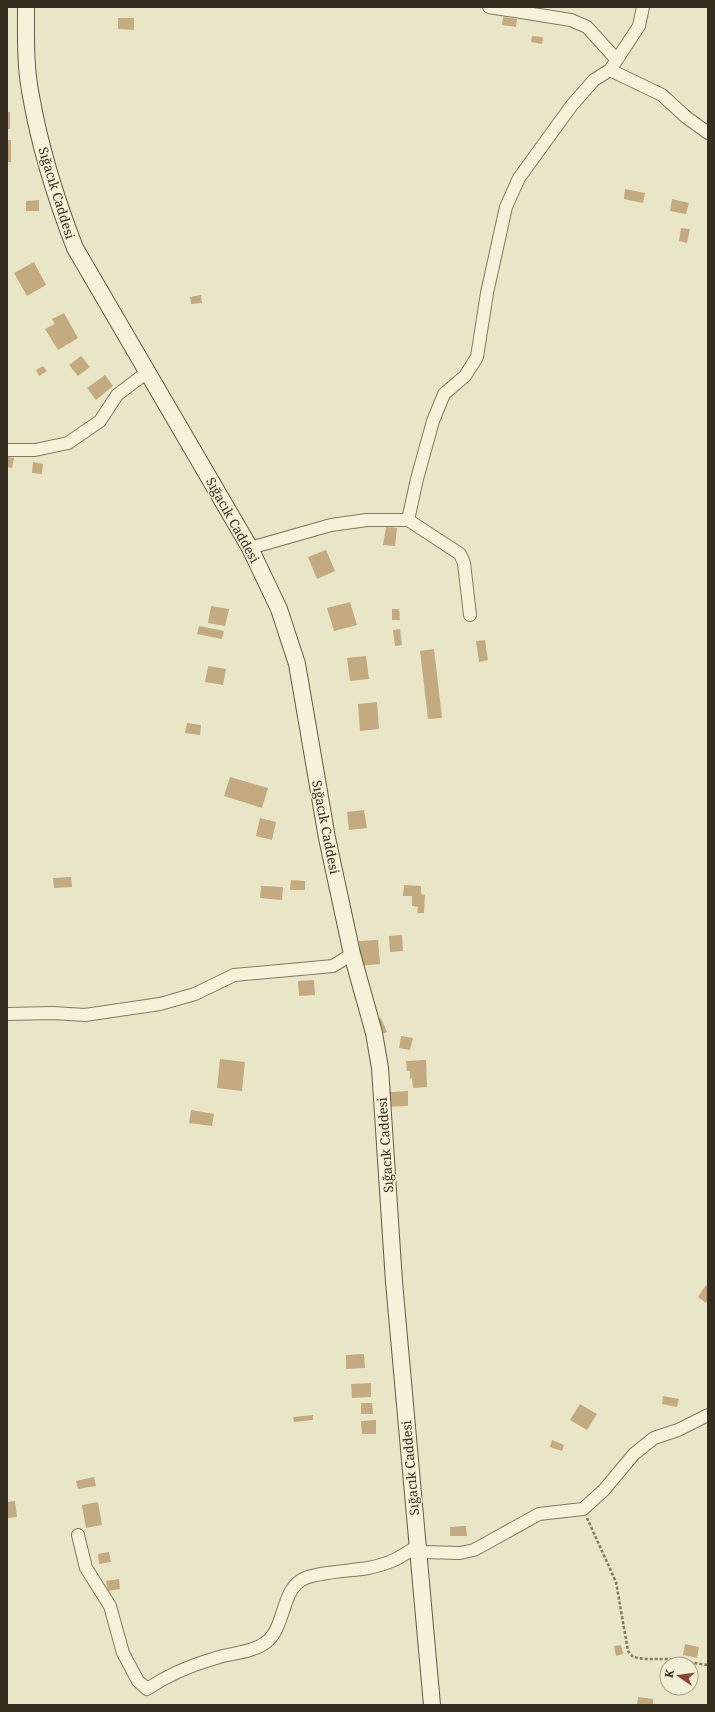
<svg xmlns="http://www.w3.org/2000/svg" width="715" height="1712" font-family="'Noto Serif',serif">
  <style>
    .building { fill: #c3aa81 }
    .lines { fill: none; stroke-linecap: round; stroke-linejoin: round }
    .street-casing { stroke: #83795e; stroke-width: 14 }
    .secondary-casing { stroke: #655a41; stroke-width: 18 }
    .path { stroke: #83795e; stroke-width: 2.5; stroke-dasharray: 3 2; stroke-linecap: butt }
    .street { stroke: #f5f2d9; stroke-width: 12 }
    .secondary { stroke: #f5f2d9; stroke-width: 16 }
    .labels { text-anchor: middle; stroke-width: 3; stroke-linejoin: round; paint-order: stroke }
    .street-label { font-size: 13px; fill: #352e20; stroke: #f2efd5 }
  </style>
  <rect width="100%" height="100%" fill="#e9e6c7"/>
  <path class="building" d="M 503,17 L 517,19 L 516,27 L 502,25 Z
    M 118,18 L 134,18 L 134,30 L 118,29 Z
    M 532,36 L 543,37 L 542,44 L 531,42 Z
    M 7,112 L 10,112 L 10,129 L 7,129 Z
    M 7,140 L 11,140 L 11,162 L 7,162 Z
    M 625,189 L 645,193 L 643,203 L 624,199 Z
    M 672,199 L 689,203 L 686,214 L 670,211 Z
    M 39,200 L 39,211 L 26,211 L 26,201 Z
    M 681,228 L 690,229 L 687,243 L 679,241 Z
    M 34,262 L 46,285 L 27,296 L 14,273 Z
    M 201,295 L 202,303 L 191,304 L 190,297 Z
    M 64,313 L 78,338 L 58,350 L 45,329 L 55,324 L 52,319 Z
    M 81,356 L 90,367 L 78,376 L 69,365 Z
    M 43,366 L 47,371 L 39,376 L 36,370 Z
    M 105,375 L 113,386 L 96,400 L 87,388 Z
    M 7,457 L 14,458 L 12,468 L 7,467 Z
    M 33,462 L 43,464 L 42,474 L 32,473 Z
    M 386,527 L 397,528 L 395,546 L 383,545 Z
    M 326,550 L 335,571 L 317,579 L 308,557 Z
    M 350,602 L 357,625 L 334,631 L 327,608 Z
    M 211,606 L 229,609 L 225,626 L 208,623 Z
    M 392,609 L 399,609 L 400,620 L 392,620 Z
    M 199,626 L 224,631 L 222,639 L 197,634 Z
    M 400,629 L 402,645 L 395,646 L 393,630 Z
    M 485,640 L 488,660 L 479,662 L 476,641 Z
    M 434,649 L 442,718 L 428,719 L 420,651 Z
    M 366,656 L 369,679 L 350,681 L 347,658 Z
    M 208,666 L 226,669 L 223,685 L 205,682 Z
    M 377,702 L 379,729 L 360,731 L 358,704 Z
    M 187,723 L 201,725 L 200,735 L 185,733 Z
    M 230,777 L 268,788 L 262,808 L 224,796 Z
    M 364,810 L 367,828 L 349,830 L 347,812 Z
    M 260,818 L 276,822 L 272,840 L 256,836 Z
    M 71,877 L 72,887 L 54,888 L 53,878 Z
    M 291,880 L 305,881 L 305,890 L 290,890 Z
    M 404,885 L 421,886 L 421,894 L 425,895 L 424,913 L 417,913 L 418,907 L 412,906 L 412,896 L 403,896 Z
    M 261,886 L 283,887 L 282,900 L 260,898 Z
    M 402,935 L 403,951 L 390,952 L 389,936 Z
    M 378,940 L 380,964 L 358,966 L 357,954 L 360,954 L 359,941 Z
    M 314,980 L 315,995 L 299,996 L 298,981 Z
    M 381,1018 L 387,1032 L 378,1035 L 372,1021 Z
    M 401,1036 L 413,1038 L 410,1050 L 399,1048 Z
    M 220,1059 L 245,1062 L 242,1091 L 217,1088 Z
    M 426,1060 L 427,1087 L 413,1088 L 412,1078 L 410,1079 L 410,1071 L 407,1071 L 406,1061 Z
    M 384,1085 L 390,1085 L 391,1092 L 408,1091 L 408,1106 L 384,1107 Z
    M 191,1110 L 214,1114 L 212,1126 L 189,1123 Z
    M 706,1285 L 708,1287 L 708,1300 L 706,1303 L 698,1297 Z
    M 364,1354 L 365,1368 L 346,1369 L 346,1355 Z
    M 371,1383 L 371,1397 L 352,1398 L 351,1384 Z
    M 663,1396 L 679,1399 L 677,1407 L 662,1404 Z
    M 361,1403 L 372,1403 L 373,1414 L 361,1414 Z
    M 580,1404 L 597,1414 L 587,1430 L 570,1420 Z
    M 313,1415 L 313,1420 L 294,1422 L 293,1417 Z
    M 376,1420 L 376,1434 L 362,1434 L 361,1421 Z
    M 552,1440 L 564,1445 L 562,1451 L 550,1447 Z
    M 94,1477 L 96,1486 L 78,1489 L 76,1481 Z
    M 15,1501 L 17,1517 L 7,1518 L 7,1502 Z
    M 98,1502 L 102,1525 L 86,1528 L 82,1505 Z
    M 466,1526 L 467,1536 L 450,1536 L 450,1527 Z
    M 109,1552 L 111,1562 L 99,1564 L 98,1554 Z
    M 119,1579 L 120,1589 L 108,1591 L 106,1581 Z
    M 685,1644 L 699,1647 L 697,1658 L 683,1655 Z
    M 621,1645 L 623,1654 L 616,1656 L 614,1646 Z
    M 638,1697 L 653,1699 L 653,1705 L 637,1705 Z"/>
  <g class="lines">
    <g class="street-casing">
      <path id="street" d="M 489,7 L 571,20 L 587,27 L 616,59
        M 610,70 L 662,95 L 686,117 L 708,133
        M 7,450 L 35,450 L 68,443 L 100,421 L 117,395 L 146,373
        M 408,520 L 417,479 L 433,421 L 444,394 L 465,376 L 477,357 L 487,293 L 506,207 L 519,178 L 572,105 L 594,80 L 610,70 L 639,26 L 643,7
        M 250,548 L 331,525 L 367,520 L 408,520 L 460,554 L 464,563 L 470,615
        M 7,1014 L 53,1013 L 85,1015 L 160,1004 L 195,994 L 234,975 L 333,966 L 352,954
        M 78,1535 L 86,1568 L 110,1606 L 123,1653 L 138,1681 L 147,1689 C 168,1675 191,1665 216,1658 C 231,1653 251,1653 265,1643 C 285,1629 281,1594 300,1581 C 312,1572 352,1571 368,1568 C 389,1564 400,1558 417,1546 L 424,1552 L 460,1553 L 474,1550 L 539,1514 L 583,1509 L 604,1490 L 634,1454 L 654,1438 L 678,1430 L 708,1415"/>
    </g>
    <g class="secondary-casing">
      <path id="secondary" d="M 26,7 C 26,36 25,67 31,96 C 40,148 56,199 75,248 L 250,548 L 279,609 L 297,664 L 327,838 L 352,954 L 374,1033 L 380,1068 L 394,1282 L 432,1705"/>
    </g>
    <path class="path" d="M 587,1518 L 616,1582 L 628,1651 L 633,1657 L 644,1659 L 668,1659 L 708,1665"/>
    <use href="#street" class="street"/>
    <use href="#secondary" class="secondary"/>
  </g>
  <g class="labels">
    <g class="street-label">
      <text transform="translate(57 193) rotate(73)" y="5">Sığacık Caddesi</text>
      <text transform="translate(233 520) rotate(61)" y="5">Sığacık Caddesi</text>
      <text transform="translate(326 827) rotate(79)" y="5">Sığacık Caddesi</text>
      <text transform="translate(385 1145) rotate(-94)" y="5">Sığacık Caddesi</text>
      <text transform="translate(410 1468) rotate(-95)" y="5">Sığacık Caddesi</text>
    </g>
  </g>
  <rect width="715" height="1712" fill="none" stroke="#352e20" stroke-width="16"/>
  <g transform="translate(679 1676) rotate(283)"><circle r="19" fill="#f2efd5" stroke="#a6a28d"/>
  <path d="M0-3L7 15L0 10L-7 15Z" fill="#8b4535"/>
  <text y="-6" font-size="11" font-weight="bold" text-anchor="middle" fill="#352e20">K</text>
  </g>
</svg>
